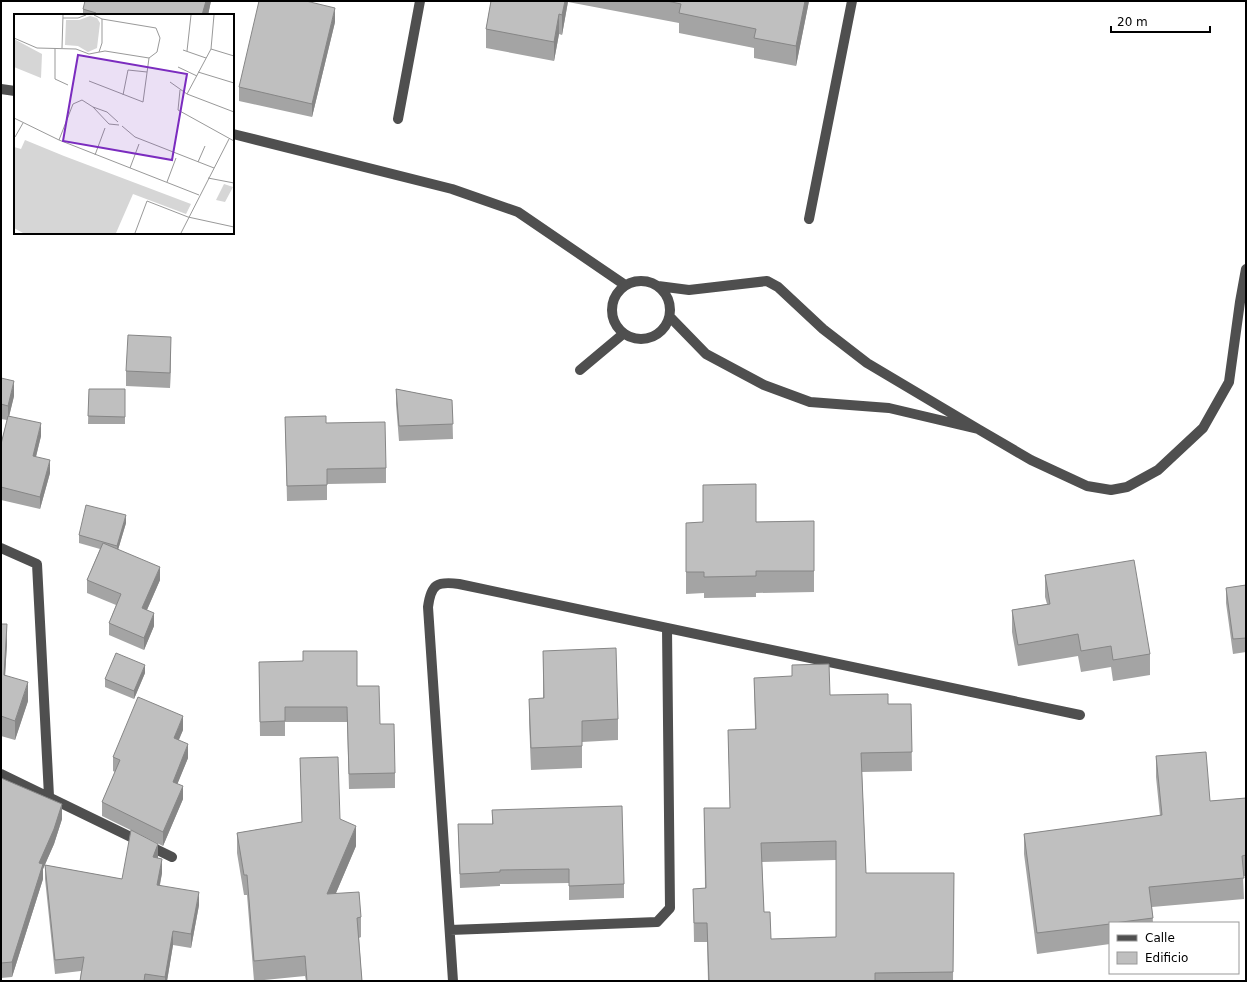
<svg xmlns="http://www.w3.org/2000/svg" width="1247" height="982" font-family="'DejaVu Sans',sans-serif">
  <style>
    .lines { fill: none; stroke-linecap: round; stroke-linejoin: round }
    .minor { stroke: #4f4f4f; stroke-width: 10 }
    .wall { fill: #a4a4a4; fill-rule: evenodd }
    .shaded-wall { fill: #868686 }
    .building { fill: #bfbfbf; stroke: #868686; fill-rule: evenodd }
    .inset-road { fill: none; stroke: #999; stroke-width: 1 }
    .view { fill: #7b2cbf; fill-opacity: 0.15; stroke: #7b2cbf; stroke-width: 2 }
    .inset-edge { fill: none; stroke: #000; stroke-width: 2 }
  </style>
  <rect width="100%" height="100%" fill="#fff"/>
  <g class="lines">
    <path class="minor" d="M 1,89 L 15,91
      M 398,119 L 420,1
      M 233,134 L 452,189 L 518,212 L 625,285
      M 809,219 L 852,1
      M612 310a29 29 0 1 1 58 0a29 29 0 1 1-58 0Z
      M 658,286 L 689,290 L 767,281 L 778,287 L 823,329 L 867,363 L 978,429 L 889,408 L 810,402 L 764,385 L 706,354 L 670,317
      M 580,370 L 623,334
      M 978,429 L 1031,460 L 1087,486 L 1111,490 L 1127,487 L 1158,470 L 1203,428 L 1229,382 L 1240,302 L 1246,269
      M 1,548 L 37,564 L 49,796
      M 1,774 L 172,857
      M 450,930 L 657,922 L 670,908 L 667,628
      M 453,981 L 428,607 C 431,584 437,581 459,584 L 1080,715"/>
  </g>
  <path class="wall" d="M 211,1 L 208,15 L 83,15 L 83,9 Z
    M 491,1 L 809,1 L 796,66 L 754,58 L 754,48 L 679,33 L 679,23 L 568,2 L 562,35 L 559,34 L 554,61 L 486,48 L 486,29 Z
    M 335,22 L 312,117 L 239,101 L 239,87 Z
    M 171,352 L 170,388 L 126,386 L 126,371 Z
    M 1,378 L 14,396 L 9,416 L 41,436 L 36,457 L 50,473 L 40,509 L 1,500 L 1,444 L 7,420 L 1,419 Z
    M 89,389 L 125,389 L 125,424 L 88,424 Z
    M 396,389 L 452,400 L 453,439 L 399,441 L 396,404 Z
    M 285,417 L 326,423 L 386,468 L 386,483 L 327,484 L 327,500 L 287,501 Z
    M 814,521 L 814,592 L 756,593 L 756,597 L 704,598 L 704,593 L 686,594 L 686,523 Z
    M 126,523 L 118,550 L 160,580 L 147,610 L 154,626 L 144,650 L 109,635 L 109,623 L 116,605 L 87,593 L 87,580 L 100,549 L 79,543 L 79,535 Z
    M 1045,575 L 1150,654 L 1150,675 L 1113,681 L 1111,667 L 1081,672 L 1078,656 L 1018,666 L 1012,632 L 1012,610 L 1047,604 L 1045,597 Z
    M 1246,585 L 1246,652 L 1233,654 L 1226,603 L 1226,588 Z
    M 1,624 L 7,643 L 5,675 L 28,701 L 15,740 L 1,736 Z
    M 543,651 L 618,719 L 618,740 L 582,742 L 582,768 L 531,770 L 529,720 L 529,699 L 543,698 Z
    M 259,662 L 357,686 L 380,724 L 395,773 L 395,788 L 349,789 L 347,722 L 285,722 L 285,736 L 260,736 Z
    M 145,673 L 134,699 L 105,687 L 105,679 Z
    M 754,678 L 830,695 L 888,704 L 911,704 L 912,771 L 862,772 L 866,873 L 954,873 L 953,981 L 708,981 L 707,942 L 694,942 L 693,889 L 705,888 L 704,808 L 730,808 L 728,730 L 755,729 ZM 836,860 L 836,937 L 771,939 L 764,912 L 762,862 Z
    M 183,730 L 178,740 L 188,758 L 177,784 L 183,799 L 163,846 L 102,816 L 102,802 L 115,772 L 113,771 L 113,757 Z
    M 1156,756 L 1210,801 L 1246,798 L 1246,876 L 1243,876 L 1244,899 L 1152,907 L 1153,923 L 1110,923 L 1110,944 L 1037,954 L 1024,854 L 1024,834 L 1160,816 L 1156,777 Z
    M 300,758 L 340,819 L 356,846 L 336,893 L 361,917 L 361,937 L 359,938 L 362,981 L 306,981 L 305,976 L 254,981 L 247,895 L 244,895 L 237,853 L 237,833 L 302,822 Z
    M 1,778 L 62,819 L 54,844 L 43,869 L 43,879 L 12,977 L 1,978 Z
    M 492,810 L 624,884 L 624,898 L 569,900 L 569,883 L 500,884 L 500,886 L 460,888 L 458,824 L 492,824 Z
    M 158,858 L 162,873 L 160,885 L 199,905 L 191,948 L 173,945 L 167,981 L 80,981 L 81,971 L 55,974 L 45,879 L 45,865 L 122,879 Z"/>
  <path class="shaded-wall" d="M 206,1 L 211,1 L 208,15 L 202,15 Z
    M 565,1 L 568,1 L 562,35 L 562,15 Z
    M 805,1 L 809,1 L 796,66 L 796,46 Z
    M 335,8 L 335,22 L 312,117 L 312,104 Z
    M 559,14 L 559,34 L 554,61 L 554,42 Z
    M 171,337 L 171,352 L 170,388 L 170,373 Z
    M 14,381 L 14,396 L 8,421 L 8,406 Z
    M 41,423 L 41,436 L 33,468 L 33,456 Z
    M 50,460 L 50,473 L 40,509 L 40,497 Z
    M 126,515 L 126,523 L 117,553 L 117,546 Z
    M 160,567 L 160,580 L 142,621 L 142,608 Z
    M 154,613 L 154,626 L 144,650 L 144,638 Z
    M 7,624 L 7,643 L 4,694 L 4,675 Z
    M 145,665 L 145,673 L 134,699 L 134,691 Z
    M 28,682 L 28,701 L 15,740 L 15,721 Z
    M 183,716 L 183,730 L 174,752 L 174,738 Z
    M 188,744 L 188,758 L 173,795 L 173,782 Z
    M 183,786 L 183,799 L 163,846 L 163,832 Z
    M 62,804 L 62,819 L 54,844 L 43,869 L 43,879 L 12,977 L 12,962 L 39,863 Z
    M 356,826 L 356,846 L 327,914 L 327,894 Z
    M 158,844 L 158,858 L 153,871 L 153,857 Z
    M 162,859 L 162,873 L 157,898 L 157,885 Z
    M 199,892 L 199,905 L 191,948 L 191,934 Z
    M 173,931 L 173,945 L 167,981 L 165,981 L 165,977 Z"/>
  <path class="building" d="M 85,1 L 206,1 L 202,15 L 95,15 L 96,13 L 83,9 Z
    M 259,1 L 306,1 L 335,8 L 312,104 L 239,87 Z
    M 491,1 L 565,1 L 562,15 L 559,14 L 554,42 L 486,29 Z
    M 667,1 L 805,1 L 796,46 L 754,38 L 756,29 L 679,13 L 681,4 Z
    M 128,335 L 171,337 L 170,373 L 126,371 Z
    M 1,378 L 14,381 L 8,406 L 1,404 Z
    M 89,389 L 125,389 L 125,417 L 88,416 Z
    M 396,389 L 452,400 L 453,424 L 399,426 Z
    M 8,416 L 41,423 L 33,456 L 50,460 L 40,497 L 1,487 L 1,444 Z
    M 326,416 L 326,423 L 385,422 L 386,468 L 327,469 L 327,485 L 287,486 L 285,417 Z
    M 756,484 L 756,522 L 814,521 L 814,571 L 756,571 L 756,576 L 704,577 L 704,572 L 686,572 L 686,523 L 703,522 L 703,485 Z
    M 86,505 L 126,515 L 117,546 L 79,535 Z
    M 103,543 L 160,567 L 142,608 L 154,613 L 144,638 L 109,623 L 121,594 L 87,580 Z
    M 1134,560 L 1150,654 L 1113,660 L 1111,646 L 1081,651 L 1078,634 L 1018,645 L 1012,610 L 1050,604 L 1045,575 Z
    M 1246,585 L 1246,638 L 1233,639 L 1226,588 Z
    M 1,624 L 7,624 L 4,675 L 28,682 L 15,721 L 1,716 Z
    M 616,648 L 618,719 L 582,721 L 582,746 L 531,748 L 529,699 L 544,698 L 543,651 Z
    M 303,651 L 357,651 L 357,686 L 379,686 L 380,724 L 394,724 L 395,773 L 349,774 L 347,707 L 285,707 L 285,721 L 260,722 L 259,662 L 303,661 Z
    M 116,653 L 145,665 L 134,691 L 105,679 Z
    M 829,664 L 830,695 L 888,694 L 888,704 L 911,704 L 912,752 L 861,753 L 866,873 L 954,873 L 953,972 L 875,973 L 875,981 L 709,981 L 707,923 L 694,923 L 693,889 L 706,888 L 704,808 L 730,808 L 728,730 L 756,729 L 754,678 L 792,676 L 792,665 ZM 836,841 L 836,937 L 771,939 L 770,912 L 764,912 L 761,843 Z
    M 138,697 L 183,716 L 174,738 L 188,744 L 173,782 L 183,786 L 163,832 L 102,802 L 120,760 L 113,757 Z
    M 1206,752 L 1210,801 L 1246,798 L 1246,855 L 1242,856 L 1244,878 L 1149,887 L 1153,918 L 1114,923 L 1110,923 L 1110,924 L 1037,933 L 1024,834 L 1162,815 L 1156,756 Z
    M 338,757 L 340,819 L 356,826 L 327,894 L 359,892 L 361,917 L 357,918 L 362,981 L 307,981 L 305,956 L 254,961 L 247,875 L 244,875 L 237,833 L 302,822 L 300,758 Z
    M 1,778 L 62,804 L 54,829 L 39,863 L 43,864 L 12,962 L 1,963 Z
    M 622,806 L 624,884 L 569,886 L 569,869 L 500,870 L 500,872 L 460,874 L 458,824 L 493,824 L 492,810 Z
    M 131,830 L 158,844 L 153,857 L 162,859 L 157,885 L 199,892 L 191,934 L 173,931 L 165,977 L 145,974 L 144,981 L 80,981 L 84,957 L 55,960 L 45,865 L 122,879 Z"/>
  <g transform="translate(14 14)">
    <rect width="220" height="220" fill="#fff"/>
    <path d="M 76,2 L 83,4 L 86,9 L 83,34 L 74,38 L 64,32 L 51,31 L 52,6 L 65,6 ZM 0,25 L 28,40 L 27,64 L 0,53 ZM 11,126 L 50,142 L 177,190 L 172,200 L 119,180 L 102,219 L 9,219 L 0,214 L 0,133 L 7,135 ZM 210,170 L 219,173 L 211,188 L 202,186 Z" fill="#d6d6d6"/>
    <path class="inset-road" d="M 49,4 L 64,4 L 72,1M 0,24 L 23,34 L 62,35 L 75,40 L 91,37 L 135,44 L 143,38 L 146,24 L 142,14 L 88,5 L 80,1M 41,34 L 41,65 L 54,71M 48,34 L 49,1M 197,35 L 220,42M 169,36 L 192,44M 173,37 L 177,1M 85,38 L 88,29 L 88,5M 164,53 L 183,62M 184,58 L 220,69M 75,67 L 129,88 L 135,44M 156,68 L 173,80 L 220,98M 166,76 L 164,96 L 220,127M 173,80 L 197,35 L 200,1M 109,81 L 114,56 L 133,58M 0,104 L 45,126 L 185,181M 104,108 L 93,98 L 79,93 L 95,110 L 105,111M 108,112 L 121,123 L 200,154M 1,123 L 9,109M 45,126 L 59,90 L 68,86 L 79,93M 81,141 L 91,114M 184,148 L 191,132M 116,154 L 125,130M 194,164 L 220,169M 153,168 L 162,144M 121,219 L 133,187 L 174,203 L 220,213M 167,219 L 215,125"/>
    <path class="view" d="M 64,41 L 173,60 L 158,146 L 49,127 Z"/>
    <rect width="220" height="220" class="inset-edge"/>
  </g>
  <rect width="1247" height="982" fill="none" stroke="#000000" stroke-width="4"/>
  <rect x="1109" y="922" width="130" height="52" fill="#ffffff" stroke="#999999"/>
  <rect x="1117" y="935" width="20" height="6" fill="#4f4f4f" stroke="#999999"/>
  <text x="1145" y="942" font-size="12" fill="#000000">Calle</text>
  <rect x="1117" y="952" width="20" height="12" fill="#bfbfbf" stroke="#999999"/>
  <text x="1145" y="962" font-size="12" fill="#000000">Edificio</text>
  <path d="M1111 26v6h99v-6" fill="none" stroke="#000000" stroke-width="2"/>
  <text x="1117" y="26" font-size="12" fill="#000000" stroke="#ffffff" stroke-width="3" paint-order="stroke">20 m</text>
</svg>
